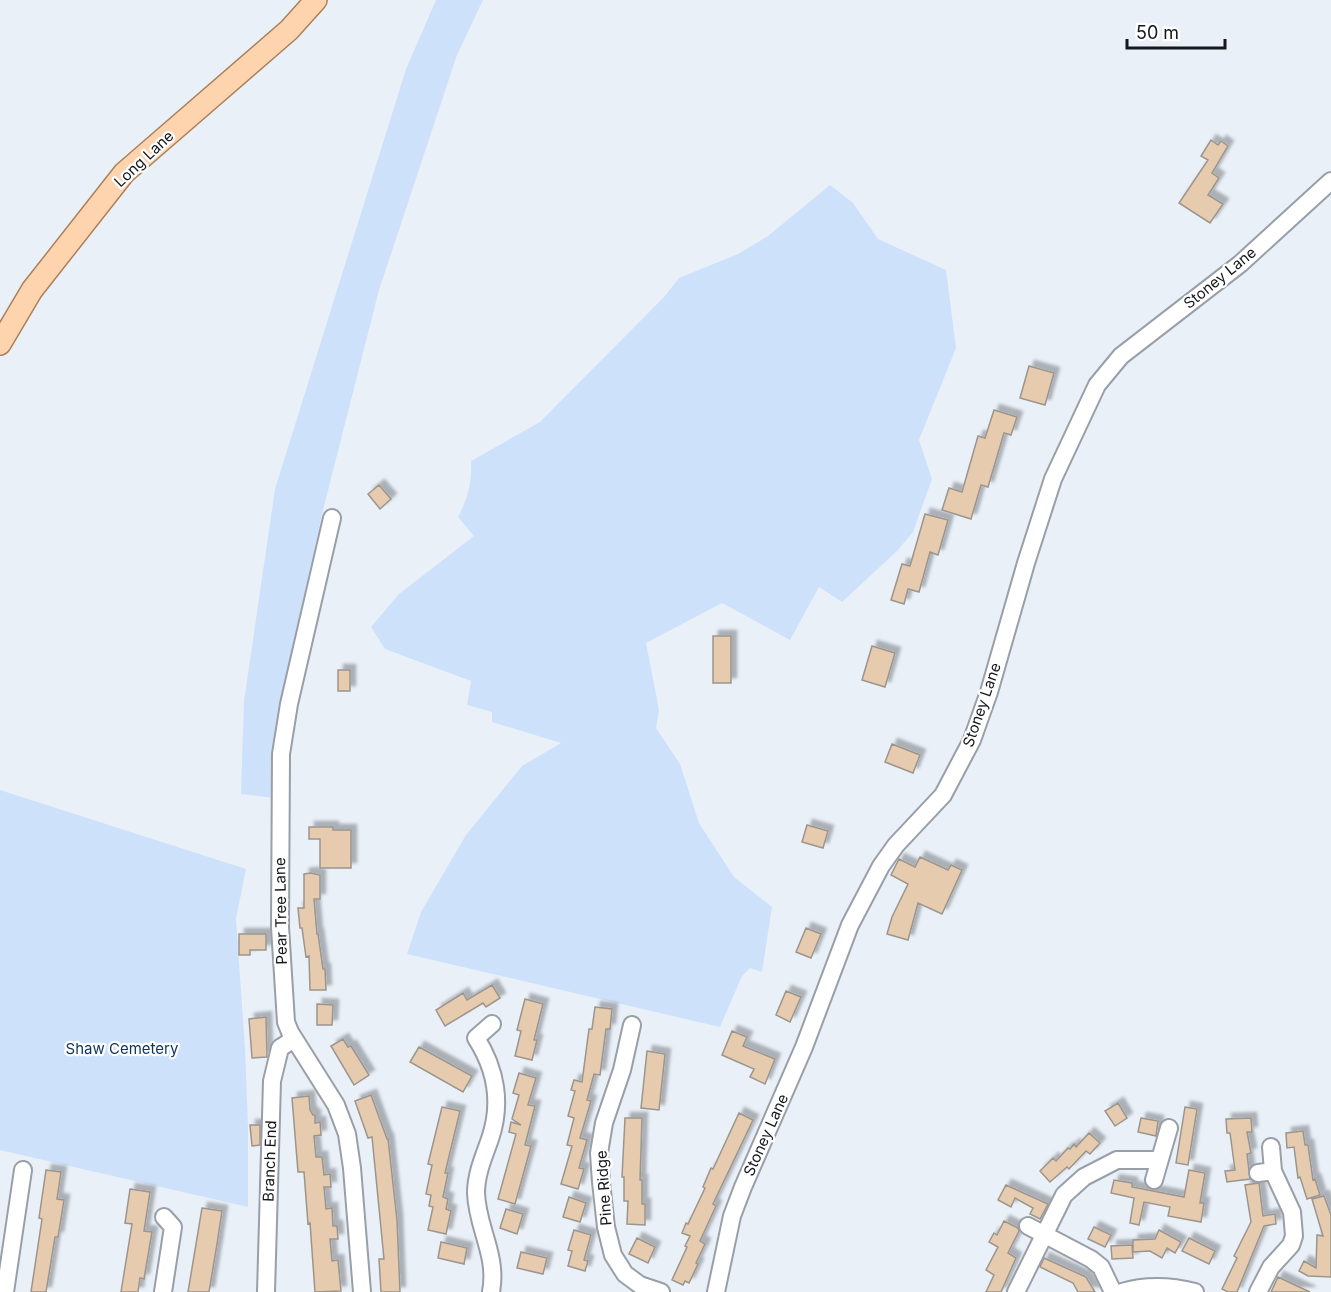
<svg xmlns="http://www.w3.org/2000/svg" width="1331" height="1292" font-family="Inter,sans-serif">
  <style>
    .green { fill: #cde2fa }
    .building { fill: #e6cbaf; stroke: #9c958e; stroke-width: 1.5; filter: url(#shadow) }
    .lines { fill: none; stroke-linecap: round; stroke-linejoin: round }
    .minor-casing { stroke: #999fa7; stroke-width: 20 }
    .major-casing { stroke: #ac8058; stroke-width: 24 }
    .minor { stroke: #fff; stroke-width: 16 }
    .major { stroke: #fed4af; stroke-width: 21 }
    .labels { text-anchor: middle; stroke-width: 4.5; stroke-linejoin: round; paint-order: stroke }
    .street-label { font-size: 15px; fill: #15171a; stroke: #fff }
    .park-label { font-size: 15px; fill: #0f355a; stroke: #fff }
  </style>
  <defs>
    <filter id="shadow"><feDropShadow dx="5.5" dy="-5.5" stdDeviation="1.5" flood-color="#0004"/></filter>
  </defs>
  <rect width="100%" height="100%" fill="#e9f0f8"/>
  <path class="green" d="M 436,0 L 483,0 L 457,55 L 379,290 L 322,514 L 284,686 L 274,798 L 241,794 L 244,701 L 275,489 L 406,69 Z
    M 830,185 L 853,203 L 878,239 L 946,270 L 956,348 L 919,440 L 932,479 L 913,532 L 897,551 L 842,602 L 819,587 L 790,640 L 722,603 L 646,643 L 659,710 L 656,728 L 680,764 L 699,823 L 734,877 L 772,907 L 762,972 L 750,968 L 742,976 L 720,1027 L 407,954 L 421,912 L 466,835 L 522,766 L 561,743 L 492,722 L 492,712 L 467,705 L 471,681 L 385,649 L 371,627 L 399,594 L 474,536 L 458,517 C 468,498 472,483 471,461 L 540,422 L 664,297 L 679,278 L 738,254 L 768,236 Z
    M 0,790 L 246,869 L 236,919 L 245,1048 L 248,1127 L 248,1207 L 0,1150 Z"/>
  <path class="building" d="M 1211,140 L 1218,145 L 1221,141 L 1228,146 L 1212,173 L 1219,178 L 1208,195 L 1223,204 L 1210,223 L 1179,203 L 1208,160 L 1201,156 Z
    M 1029,366 L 1054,373 L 1045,405 L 1020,398 Z
    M 994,410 L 1017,417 L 1011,435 L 1004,433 L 988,487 L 981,485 L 971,519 L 942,510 L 949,488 L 962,492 L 978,436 L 985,438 Z
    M 379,485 L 391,499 L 380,509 L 368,494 Z
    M 925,514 L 948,520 L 938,555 L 930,552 L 919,592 L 908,589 L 904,604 L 891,600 L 902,564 L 910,566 Z
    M 713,636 L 731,636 L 731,683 L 713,683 Z
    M 872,646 L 895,653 L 885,687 L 862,680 Z
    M 338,670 L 350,670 L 350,691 L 338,691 Z
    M 892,744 L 920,755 L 913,773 L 885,762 Z
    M 807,825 L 828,831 L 823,848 L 802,842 Z
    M 309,827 L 333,827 L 333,830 L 351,830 L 351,868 L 320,868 L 320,839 L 309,839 Z
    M 920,857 L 948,870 L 951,865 L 962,870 L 942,914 L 918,903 L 908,940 L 887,934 L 892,917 L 908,884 L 891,875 L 899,859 L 915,867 Z
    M 311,873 L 320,875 L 320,899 L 314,899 L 317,934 L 318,934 L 323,969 L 325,969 L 326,990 L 310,990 L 309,956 L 306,957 L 302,928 L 300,928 L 298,908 L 304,908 L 304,874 Z
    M 806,928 L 821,934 L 811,958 L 796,952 Z
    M 239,934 L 266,934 L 266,950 L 250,950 L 250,955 L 239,955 Z
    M 492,985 L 500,998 L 486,1007 L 483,1003 L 445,1026 L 436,1010 L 463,993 L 467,1000 Z
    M 786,991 L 801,997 L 790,1022 L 776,1015 Z
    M 525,999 L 543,1004 L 534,1040 L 537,1040 L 532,1060 L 515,1056 L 521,1031 L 517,1030 Z
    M 317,1004 L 333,1005 L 332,1025 L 317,1025 Z
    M 595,1007 L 612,1009 L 610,1029 L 606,1029 L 600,1075 L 594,1074 L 587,1100 L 591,1101 L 580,1138 L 587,1140 L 579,1168 L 584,1169 L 578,1189 L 561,1184 L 572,1146 L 567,1145 L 574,1118 L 568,1116 L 575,1091 L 571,1090 L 574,1080 L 582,1082 L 589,1029 L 592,1029 Z
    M 266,1017 L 267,1057 L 252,1058 L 249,1019 Z
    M 732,1031 L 747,1037 L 743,1046 L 775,1059 L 765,1084 L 750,1077 L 754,1069 L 722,1055 Z
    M 343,1039 L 348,1047 L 351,1046 L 369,1075 L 354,1085 L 331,1046 Z
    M 419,1047 L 472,1076 L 463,1092 L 410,1062 Z
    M 647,1051 L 665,1054 L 659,1110 L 641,1108 Z
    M 519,1073 L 536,1078 L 528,1105 L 535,1106 L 525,1145 L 531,1146 L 515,1204 L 498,1199 L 516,1134 L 509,1132 L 511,1122 L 521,1125 L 512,1119 L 519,1095 L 513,1093 Z
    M 371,1095 L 387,1139 L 388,1139 L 397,1220 L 400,1292 L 381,1292 L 379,1259 L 384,1259 L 372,1137 L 368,1138 L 355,1101 Z
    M 309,1096 L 310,1110 L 313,1115 L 315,1115 L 315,1123 L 320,1122 L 321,1135 L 314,1136 L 316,1157 L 322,1157 L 324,1175 L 330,1174 L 331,1187 L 324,1187 L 326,1209 L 332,1208 L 333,1226 L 337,1226 L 338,1239 L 330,1239 L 332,1261 L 338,1260 L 341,1291 L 315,1292 L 310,1223 L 308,1224 L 304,1172 L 298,1172 L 292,1098 Z
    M 1118,1103 L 1127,1118 L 1115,1126 L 1105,1111 Z
    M 442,1107 L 460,1111 L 445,1173 L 448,1173 L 443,1197 L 448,1199 L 446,1209 L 451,1211 L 446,1234 L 428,1230 L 433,1207 L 429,1206 L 431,1195 L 426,1194 L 432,1165 L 428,1164 Z
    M 1185,1107 L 1197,1109 L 1188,1165 L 1176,1163 Z
    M 739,1113 L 753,1120 L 713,1204 L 716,1206 L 700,1241 L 705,1244 L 696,1263 L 698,1264 L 689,1283 L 685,1281 L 683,1285 L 672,1280 L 687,1247 L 685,1246 L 690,1236 L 682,1233 L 686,1223 L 688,1224 L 705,1188 L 703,1187 L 711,1168 L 713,1169 Z
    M 625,1118 L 642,1118 L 640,1180 L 642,1180 L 642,1204 L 645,1204 L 645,1225 L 627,1224 L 628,1201 L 624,1201 L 624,1177 L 622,1177 Z
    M 1141,1118 L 1158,1121 L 1156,1136 L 1138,1132 Z
    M 1251,1118 L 1252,1132 L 1247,1132 L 1251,1153 L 1247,1154 L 1250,1179 L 1227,1182 L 1225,1171 L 1235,1170 L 1230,1133 L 1227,1133 L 1226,1119 Z
    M 250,1125 L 260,1125 L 260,1145 L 252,1146 Z
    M 1303,1131 L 1305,1145 L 1308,1145 L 1313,1180 L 1315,1179 L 1320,1195 L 1307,1199 L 1300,1177 L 1298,1178 L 1294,1147 L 1287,1148 L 1286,1133 Z
    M 1089,1133 L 1100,1143 L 1090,1154 L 1086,1151 L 1069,1169 L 1067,1167 L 1050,1182 L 1040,1171 L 1053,1158 L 1056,1161 L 1068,1148 L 1070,1149 L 1074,1144 L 1076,1147 Z
    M 46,1170 L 61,1172 L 57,1199 L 64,1200 L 58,1237 L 55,1237 L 46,1292 L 31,1292 L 42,1219 L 39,1218 Z
    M 1189,1170 L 1205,1173 L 1200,1203 L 1204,1203 L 1201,1222 L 1168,1216 L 1170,1207 L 1144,1202 L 1139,1225 L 1130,1223 L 1134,1198 L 1111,1193 L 1114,1180 L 1132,1183 L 1132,1187 L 1184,1197 Z
    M 1259,1183 L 1263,1216 L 1275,1214 L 1276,1224 L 1264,1226 L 1237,1292 L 1228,1292 L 1222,1289 L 1237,1258 L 1234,1256 L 1251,1222 L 1245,1185 Z
    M 1006,1185 L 1048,1204 L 1040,1219 L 1030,1214 L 1033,1208 L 1015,1198 L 1011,1207 L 998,1200 Z
    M 130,1189 L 150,1192 L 144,1231 L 152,1232 L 144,1279 L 140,1278 L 138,1292 L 121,1292 L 132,1224 L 125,1223 Z
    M 1324,1196 L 1331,1215 L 1331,1277 L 1308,1276 L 1299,1271 L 1304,1261 L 1316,1268 L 1317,1235 L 1323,1236 L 1312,1199 Z
    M 569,1197 L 586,1203 L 580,1222 L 563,1217 Z
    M 202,1208 L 222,1211 L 217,1244 L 209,1292 L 188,1292 Z
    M 506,1209 L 523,1214 L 517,1234 L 500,1228 Z
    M 1004,1221 L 1018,1228 L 1019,1231 L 1008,1253 L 1016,1258 L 1001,1292 L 986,1292 L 994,1275 L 986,1270 L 998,1247 L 989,1242 L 994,1233 L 997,1235 Z
    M 1094,1227 L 1111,1235 L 1105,1247 L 1088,1239 Z
    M 574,1230 L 591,1235 L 584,1260 L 588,1261 L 585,1271 L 568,1266 L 572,1251 L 568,1250 Z
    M 1159,1230 L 1181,1242 L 1175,1253 L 1167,1248 L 1162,1258 L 1150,1251 L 1133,1252 L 1133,1240 L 1155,1239 Z
    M 637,1238 L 655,1247 L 648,1263 L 629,1254 Z
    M 1189,1238 L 1215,1251 L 1209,1264 L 1182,1251 Z
    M 441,1242 L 467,1248 L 464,1264 L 438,1258 Z
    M 1132,1245 L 1133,1258 L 1112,1259 L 1111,1246 Z
    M 521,1252 L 547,1258 L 543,1274 L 517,1268 Z
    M 1044,1258 L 1086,1277 L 1095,1292 L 1078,1292 L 1073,1283 L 1040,1267 Z
    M 1278,1277 L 1310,1292 L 1271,1292 Z"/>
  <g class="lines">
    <g class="minor-casing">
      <path id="minor" d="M 332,518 L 289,704 L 281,754 L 280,927 L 286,1022 L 290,1032 L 336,1105 L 347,1134 L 352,1168 L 362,1292
        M 632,1025 L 622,1070 L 604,1123 L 599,1153 L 601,1182 L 606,1227 L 613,1255 L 625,1274 L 640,1285 L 661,1292
        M 1258,1173 L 1273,1171
        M 1154,1180 L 1169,1128
        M 1028,1226 L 1091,1259 L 1101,1267 L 1113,1292
        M 5,1292 L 23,1170
        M 163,1292 L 173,1227 L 164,1217
        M 266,1292 L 272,1081 L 280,1048 L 294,1039
        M 491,1292 C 498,1255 477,1228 476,1193 C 476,1174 484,1156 490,1139 C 502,1104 496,1069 476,1038 L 492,1024
        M 716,1292 L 732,1216 L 743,1187 L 804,1047 L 850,925 L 881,866 L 896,845 L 943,795 L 972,740 L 989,692 L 1026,563 L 1053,479 L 1097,385 L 1121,356 L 1240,264 L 1331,181
        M 1016,1292 L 1064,1195 L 1084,1177 L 1117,1160 L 1159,1160
        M 1122,1292 C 1146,1285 1171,1286 1195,1292
        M 1258,1292 L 1271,1267 L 1291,1245 L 1294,1236 L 1292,1212 L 1273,1171 L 1271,1147"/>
    </g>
    <g class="major-casing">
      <path id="major" d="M 0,344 L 32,290 L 124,173 L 289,30 L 316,0"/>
    </g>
    <use href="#minor" class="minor"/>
    <use href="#major" class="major"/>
  </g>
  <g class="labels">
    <g class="street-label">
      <text transform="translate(144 159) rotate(-43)" y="5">Long Lane</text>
      <text transform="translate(1220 278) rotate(-39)" y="5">Stoney Lane</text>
      <text transform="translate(982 705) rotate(-71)" y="5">Stoney Lane</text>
      <text transform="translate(281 911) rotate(-91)" y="5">Pear Tree Lane</text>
      <text transform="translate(766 1135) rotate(-66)" y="5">Stoney Lane</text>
      <text transform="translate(270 1161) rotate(-88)" y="5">Branch End</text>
      <text transform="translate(604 1188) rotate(-94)" y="5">Pine Ridge</text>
    </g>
    <g class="park-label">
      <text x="122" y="1054">Shaw Cemetery</text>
    </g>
  </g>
  <path d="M1127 39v9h98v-9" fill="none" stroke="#15171a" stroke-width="3"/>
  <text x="1136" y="39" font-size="18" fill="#15171a" stroke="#ffffff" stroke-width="4.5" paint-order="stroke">50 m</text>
</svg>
